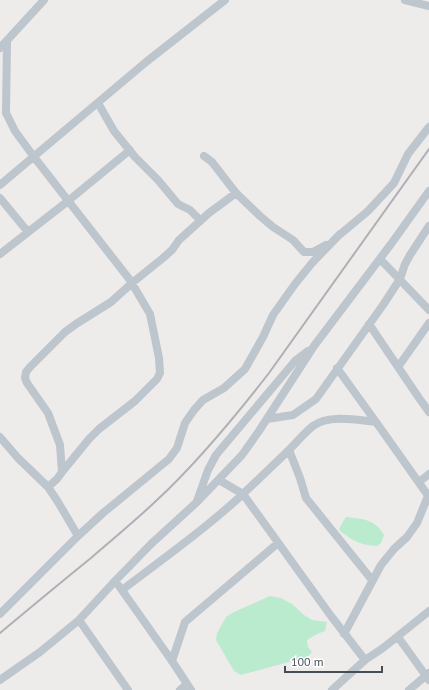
<svg xmlns="http://www.w3.org/2000/svg" width="429" height="690" font-family="'PT Sans',sans-serif">
  <style>
    .green { fill: #baebce }
    .lines { fill: none; stroke-linecap: round; stroke-linejoin: round }
    .minor { stroke: #bdc5cd; stroke-width: 8 }
    .rail { stroke: #aeb0b5; stroke-width: 2 }
  </style>
  <rect width="100%" height="100%" fill="#eeebeb"/>
  <path class="green" d="M 346,517 C 363,519 375,519 384,535 L 381,543 L 377,546 C 361,545 352,541 339,530 L 341,525 Z
    M 270,596 L 281,598 L 292,604 L 304,615 L 312,620 L 327,622 L 325,631 L 317,634 L 307,640 L 308,647 L 312,652 L 307,657 L 241,675 L 234,671 L 216,640 L 217,633 L 226,617 L 232,613 Z"/>
  <g class="lines">
    <path class="minor" d="M 405,0 L 429,6
      M 7,41 L 6,113 L 15,131 L 34,157 L 130,280 L 150,314 L 159,358 L 160,373 L 157,379 L 135,401 L 99,429 L 89,439 L 62,472
      M 0,48 L 44,0
      M 98,103 L 114,131 L 135,157 L 158,180 L 178,204 L 190,210 L 200,220
      M 204,156 L 212,162 L 236,193 L 260,216 L 273,227 L 293,240 L 304,252 L 313,252 L 326,245
      M 0,185 L 146,62 L 225,0
      M 0,198 L 28,232
      M 337,237 L 368,211 L 394,183 L 408,154 L 429,127
      M 0,254 L 68,201 L 130,150
      M 380,259 L 429,310
      M 369,324 L 398,367 L 429,323
      M 398,367 L 419,398 L 429,412
      M 337,368 L 376,422 C 358,420 329,414 313,426 C 304,433 297,442 289,450 L 300,478 L 306,498 L 372,580
      M 267,419 L 293,415 L 316,399 L 383,305 L 400,279 L 405,264 L 410,255 L 429,226
      M 376,422 L 429,497
      M 0,437 L 18,458 L 48,487 L 58,502 L 78,536
      M 289,450 L 243,494 L 331,616 L 365,660
      M 419,482 L 429,474
      M 48,487 L 57,479 L 62,472 L 60,445 L 48,413 L 27,383 L 25,378 L 26,372 L 30,367 L 65,332 L 76,324 L 111,302 L 132,283 L 163,258 L 172,250 L 179,240 L 209,213 L 236,193
      M 197,501 L 208,470 L 216,455 L 295,361 L 308,351
      M 119,586 L 172,661 L 191,690
      M 122,590 C 163,559 205,529 243,494 L 219,480
      M 0,614 L 78,536 L 103,513 L 169,459 L 177,448 L 185,423 L 194,410 L 203,400 L 224,388 L 245,369 L 263,337 L 273,315 L 295,284 L 312,263 L 340,234
      M 79,620 L 128,690
      M 344,634 L 381,565 L 394,549 L 407,537 L 417,523 L 428,496
      M 398,637 L 429,680
      M 172,661 L 185,622 L 278,543
      M 0,680 L 40,652 L 79,620 L 115,581 L 151,544 L 197,502 L 242,455 L 259,431 L 314,346 L 391,244 L 429,191
      M 180,690 L 187,684
      M 332,690 L 365,660 L 383,648 L 429,611
      M 409,690 L 429,673"/>
    <path class="rail" d="M 0,633 C 30,608 60,583 91,558 C 113,539 136,520 157,500 C 198,462 234,418 269,373 L 429,149"/>
  </g>
  <path d="M285 666v6h97v-6" fill="none" stroke="#454e57" stroke-width="2"/>
  <text x="291" y="666" font-size="12" fill="#454e57" stroke="#ffffff" stroke-width="3" paint-order="stroke">100 m</text>
</svg>
